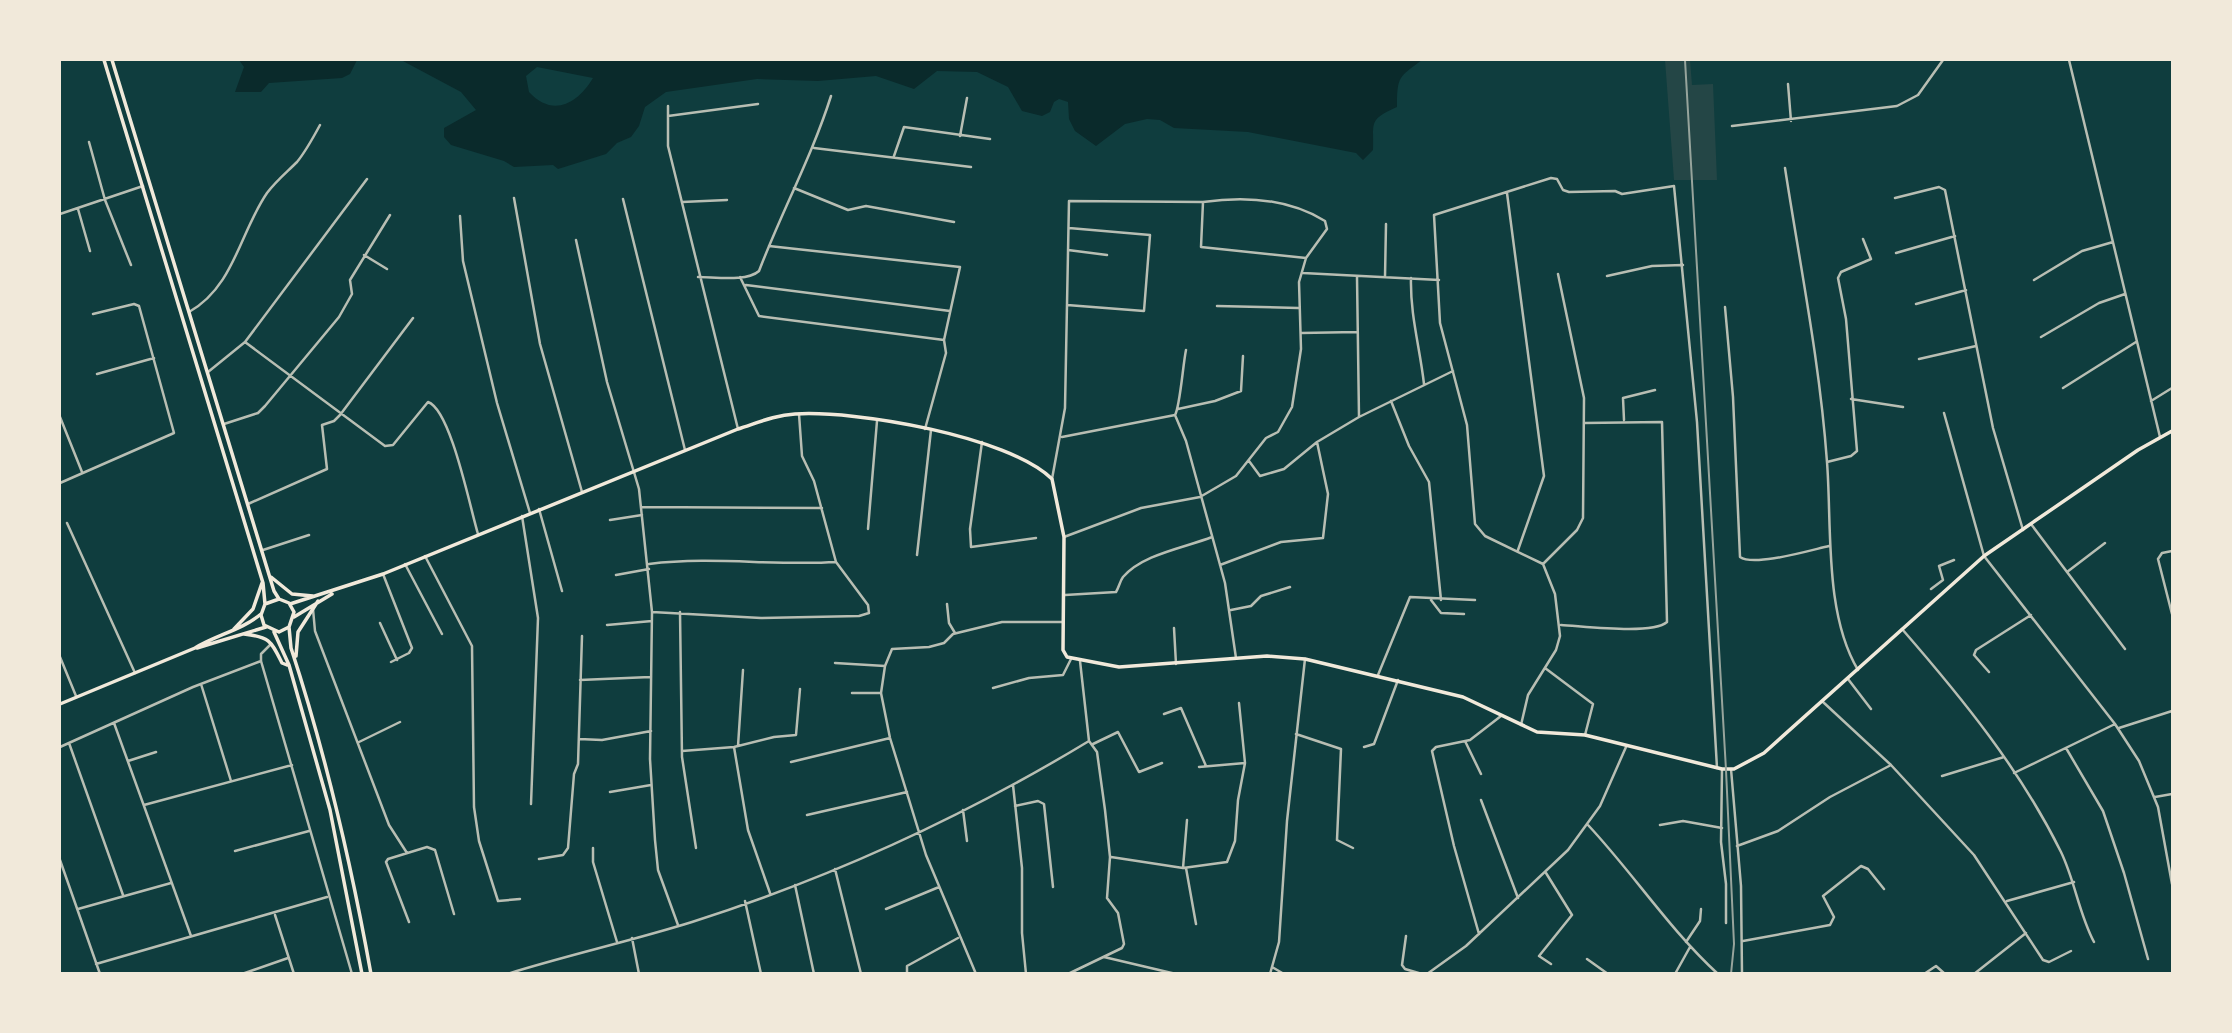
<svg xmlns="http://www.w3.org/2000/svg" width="2232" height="1033" font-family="Karla,sans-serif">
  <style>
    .green { fill: #244646 }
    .water { fill: #0a2a2b; fill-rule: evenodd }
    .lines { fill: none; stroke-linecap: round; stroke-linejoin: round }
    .minor { stroke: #b8beb3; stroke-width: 2.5 }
    .secondary { stroke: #f1e9da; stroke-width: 3.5 }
    .rail { stroke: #97a49c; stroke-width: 2 }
  </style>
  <rect width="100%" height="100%" fill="#0f3d3e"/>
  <path class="green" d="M 1665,60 L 1690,60 L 1692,85 L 1713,84 L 1717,180 L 1674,180 Z"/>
  <path class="water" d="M 239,60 L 357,60 L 350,74 L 342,78 L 269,83 L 261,92 L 235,92 L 244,67 Z
    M 401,60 L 1422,60 C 1399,77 1397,76 1397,107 C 1368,120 1374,122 1373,150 L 1363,160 L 1356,153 L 1248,132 L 1174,128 L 1160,120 L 1147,119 L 1125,124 L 1096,146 L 1075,131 L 1069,119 L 1068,102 L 1059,99 L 1054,102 L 1050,112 L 1042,116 L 1022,111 L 1008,87 L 977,72 L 937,71 L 914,89 L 876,76 L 818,81 L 757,79 L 666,92 L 645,107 L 639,126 L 631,137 L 617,143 L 606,154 L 558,169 L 553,165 L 514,167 L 504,161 L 451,145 L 444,137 L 444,128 L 476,110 L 461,92 ZM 537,67 L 593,78 C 577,105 552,117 529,92 L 526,76 Z"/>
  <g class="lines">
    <path class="minor" d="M 2069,60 L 2160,437
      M 1788,84 L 1791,121
      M 668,106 L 668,146 L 738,429
      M 668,116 L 758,104
      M 1732,126 L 1897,106 L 1918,95 L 1943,60
      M 960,136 L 967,98
      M 89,142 L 105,200 L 131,265
      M 814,148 L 971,167
      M 894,156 L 904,127 L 990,139
      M 1785,168 C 1800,265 1820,364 1827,462 C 1832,526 1824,613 1858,670
      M 794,188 L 848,210 L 866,206 L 954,222
      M 1507,193 L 1544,476 L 1518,550
      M 514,198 L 540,344 L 582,492
      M 1895,198 L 1939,187 L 1945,190 L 1993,428 L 2023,530
      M 623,199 L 685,450
      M 682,202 L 727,200
      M 1203,202 L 1201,247 L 1306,258
      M 78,209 L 90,251
      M 60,214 L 143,186
      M 460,216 L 463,261 L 497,403 L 530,513
      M 576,240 L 607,382 L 639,489 L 652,612 L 650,759 L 655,840 L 658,870 L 678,925
      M 769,246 L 960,267 L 944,340 L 946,353 L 925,429
      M 1068,250 L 1107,255
      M 1896,253 L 1955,236
      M 364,255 L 387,269
      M 1303,273 L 1439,280
      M 1607,276 L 1652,266 L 1683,265
      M 698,277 C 715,277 747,282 759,271 C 782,211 812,156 831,96
      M 740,277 L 759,316 L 944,340
      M 1357,277 L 1359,417
      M 1385,277 L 1386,224
      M 1411,278 C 1410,315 1420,348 1424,384
      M 2034,280 L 2082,251 L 2113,242
      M 746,285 L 950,311
      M 1916,304 L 1966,290
      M 1067,305 L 1144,311 L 1150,235 L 1069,228
      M 1217,306 L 1298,308
      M 1725,307 L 1733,397 L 1740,557 C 1754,567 1811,550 1829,546
      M 189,312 C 234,287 240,232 267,193 C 276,181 287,172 297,162 C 306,151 313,138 320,125
      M 1301,333 L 1357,332
      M 2041,337 L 2099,303 L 2125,294
      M 245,342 L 385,446 L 393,445 L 428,402 C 451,410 470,508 478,534
      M 1919,359 L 1976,346
      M 208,372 L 245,342 L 367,179
      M 97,374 L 154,358
      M 2063,388 L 2136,342
      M 1851,399 L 1903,407
      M 1391,401 L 1409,446 L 1429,482 L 1441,600
      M 2151,401 L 2172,388
      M 1178,409 L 1215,401 L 1241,391 L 1243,356
      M 1944,413 L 1984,556 L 2115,724 L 2139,761 L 2158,807 L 2172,884
      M 1175,415 L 1186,441 L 1225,583 L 1236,658
      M 1175,415 C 1180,407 1183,364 1186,350
      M 60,417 L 82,472
      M 1624,420 L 1623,398 L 1655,390
      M 224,424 L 258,413 L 265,406 L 339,317 L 352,294 L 350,280 L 390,215
      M 1062,437 L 1175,415
      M 982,442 L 970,529 L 971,547 L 1036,538
      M 1249,461 L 1260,476 L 1284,469 L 1317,442 L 1359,417 L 1453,371
      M 1827,462 L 1851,456 L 1857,451 L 1846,319 L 1838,278 L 1841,272 L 1871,259 L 1863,239
      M 1052,479 L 1065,408 L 1069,201 L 1203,202 C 1244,196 1289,199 1325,221 L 1327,229 L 1306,258 L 1299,282 L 1301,349 L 1292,407 L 1278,432 L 1266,438 L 1236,476 L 1200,497 L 1141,508 L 1064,537
      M 60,483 L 174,433 L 139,306 L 134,304 L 93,314
      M 248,504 L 327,469 L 322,425 L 334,421 L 340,415 L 413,318
      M 641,507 L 822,508
      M 539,509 L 562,591
      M 522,516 L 538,618 L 531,804
      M 610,520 L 642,515
      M 67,523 L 135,673
      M 2031,524 L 2067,572 L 2105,543
      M 868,529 L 877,421
      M 263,550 L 309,535
      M 2172,551 L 2162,553 L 2158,559 L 2172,614
      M 917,555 L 931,430
      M 425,556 L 472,646 L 474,807 L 479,841 L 498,901 L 520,899
      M 405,564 L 442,634
      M 649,564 C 712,556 773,566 836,562
      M 1543,564 L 1577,530 L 1583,518 L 1584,398 L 1558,274
      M 1220,565 L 1281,542 L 1323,538 L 1328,494 L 1317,442
      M 2067,572 L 2125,649
      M 383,574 L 412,648 L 409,653 L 391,662
      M 616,575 L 649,569
      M 1931,589 L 1943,580 L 1939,566 L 1954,560
      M 1065,595 L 1116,592 C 1119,587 1120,581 1123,577 C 1143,554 1184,548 1212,537
      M 1431,600 L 1441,613 L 1464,614
      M 947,604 L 949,623 L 955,633
      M 313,609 L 315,631 L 389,825 L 407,853
      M 1231,610 L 1251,606 L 1261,596 L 1290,587
      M 652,612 L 761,618 L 859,616 L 869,613 L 868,605 L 836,562 L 814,481 L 802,456 L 799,414
      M 680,612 L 682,757 L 696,848
      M 380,623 L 397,660
      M 607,625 L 652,621
      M 1561,625 C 1583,626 1652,635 1667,622 L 1662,422 L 1584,423
      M 1174,628 L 1176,664
      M 1902,629 C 1962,698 2020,769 2061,852 C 2075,881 2079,914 2094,942
      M 270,645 L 261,654 L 261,661 L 352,974
      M 60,657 L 76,696
      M 835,663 L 885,666
      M 1545,668 L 1593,704 L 1585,735
      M 1989,672 L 1974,655 L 1976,650 L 2031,615
      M 1378,675 L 1410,597 L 1475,600
      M 1848,679 L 1871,709
      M 580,680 L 650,677
      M 201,684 L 231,781
      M 993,688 L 1029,678 L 1063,675 L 1071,659
      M 852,693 L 881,693
      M 1823,702 L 1891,765 L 1974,855 L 2043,960 L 2049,962 L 2071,951
      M 1164,714 L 1181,708 L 1206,766
      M 114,723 L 191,936
      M 1521,725 L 1528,695 L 1556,650 L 1560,636 L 1555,594 L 1543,564 L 1485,536 L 1475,524 L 1467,425 L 1440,323 L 1434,215 L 1551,178 L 1557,179 L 1563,190 L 1569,192 L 1615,191 L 1622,194 L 1674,186 L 1697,422 L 1717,768
      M 2119,728 L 2172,711
      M 1296,734 L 1341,749 L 1337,840 L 1353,848
      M 579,739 L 602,740 L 651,731
      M 1465,741 L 1481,774
      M 359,742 L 400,722
      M 69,743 L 123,895
      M 1093,744 L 1118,732 L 1139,772 L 1162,763
      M 738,746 L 743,670
      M 60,747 L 193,687 L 261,661
      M 734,747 L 748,830 L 770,893
      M 1364,747 L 1374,744 L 1398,680
      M 2066,748 L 2103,811 L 2124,873 L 2148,959
      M 682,751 L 734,747 L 774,737 L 796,735 L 800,689
      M 128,761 L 156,752
      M 791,762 L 890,738
      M 1199,767 L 1245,763
      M 1722,769 L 1721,842 L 1726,884 L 1726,923
      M 1731,769 L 1741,886 L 1742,974
      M 2014,773 L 2115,724
      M 1942,776 L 2004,757
      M 1013,785 L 1022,868 L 1022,933 L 1026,974
      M 610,792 L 651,785
      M 2155,797 L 2172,794
      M 1481,800 L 1518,898
      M 144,805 L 292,765
      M 1015,806 L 1038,801 L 1044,804 L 1053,887
      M 963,810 L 967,841
      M 807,815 L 907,792
      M 1588,825 C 1633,873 1669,929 1718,974
      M 1660,825 L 1683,821 L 1722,828
      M 1737,846 L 1778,831 L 1830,797 L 1891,765
      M 593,848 L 593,862 L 617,942
      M 235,851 L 309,831
      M 1111,857 L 1183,868 L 1227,862 L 1235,841 L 1238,800 L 1245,763 L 1239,703
      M 539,859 L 563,855 L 568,848 L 574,774 L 578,764 L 582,636
      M 60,860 L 100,974
      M 1183,868 L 1187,820
      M 1186,868 L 1196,924
      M 835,869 L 861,974
      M 1546,873 L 1572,915 L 1539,956 L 1551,964
      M 795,885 L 814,974
      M 745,901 L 761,974
      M 2007,901 L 2074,882
      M 78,909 L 171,883
      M 886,909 L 939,887
      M 275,915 L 294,974
      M 409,922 L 386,862 L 388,859 L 427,847 L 435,850 L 454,914
      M 1479,934 L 1454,846 L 1432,751 L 1436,747 L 1470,740 L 1501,716
      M 1406,936 L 1402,965 L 1405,969 L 1422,974
      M 632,938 L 639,974
      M 1743,941 L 1830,925 L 1834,917 L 1823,896 L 1861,866 L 1868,869 L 1884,889
      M 1686,942 L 1700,921 L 1701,909
      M 1104,957 L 1176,974
      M 1587,959 L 1608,974
      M 96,964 L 327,897
      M 1272,967 L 1284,974
      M 242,974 L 288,958
      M 507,974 C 568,955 631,941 692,922 C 830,878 965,816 1089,741
      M 907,974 L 907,966 L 958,938
      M 976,974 L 926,855 L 890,738 L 881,693 L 885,666 L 892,649 L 929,647 L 944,643 L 953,634 L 1002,622 L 1063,622
      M 1068,974 L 1122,948 L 1124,944 L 1118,913 L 1107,898 L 1110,857 L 1105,810 L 1097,752 L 1089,741 L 1080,661
      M 1270,974 L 1279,942 L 1287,821 L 1305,659
      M 1427,974 L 1466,946 L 1568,850 L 1600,806 L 1626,747
      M 1675,974 L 1690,947
      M 1924,974 L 1936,966 L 1945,974
      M 1974,974 L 2026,933"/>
    <path class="secondary" d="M 104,60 L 263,583 L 265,604
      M 112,60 L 274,591 L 279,599
      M 271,577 L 292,594 L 313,596
      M 290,604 L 383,574 L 738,429 C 757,423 775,415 795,414 C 855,410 1008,436 1052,479 L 1064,537 L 1063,650 L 1067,657 L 1119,667 L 1267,656 L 1305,659 L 1463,697 L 1537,732 L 1585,735 L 1722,769 L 1734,769 L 1764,753 L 1984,556 L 2138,450 L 2172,431
      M 294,617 L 332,594
      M 289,627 L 279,632 L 264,625 L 261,615 L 265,604 L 279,599 L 289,603 L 294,612 L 289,627 L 291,648 C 326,755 351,863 371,974
      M 234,629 L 253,609 L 262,583
      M 274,632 L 289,665 L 330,810 L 362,974
      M 244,634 C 270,637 271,641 282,663 L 287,665
      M 197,648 L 266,627
      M 296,656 L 298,632 L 318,601
      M 60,704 L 195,648 C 216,635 242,630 261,614"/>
    <path class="rail" d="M 1685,60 L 1726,770 L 1734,944 L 1731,974"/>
  </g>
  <rect width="2232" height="1033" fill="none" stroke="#f1e9da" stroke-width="122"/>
</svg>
